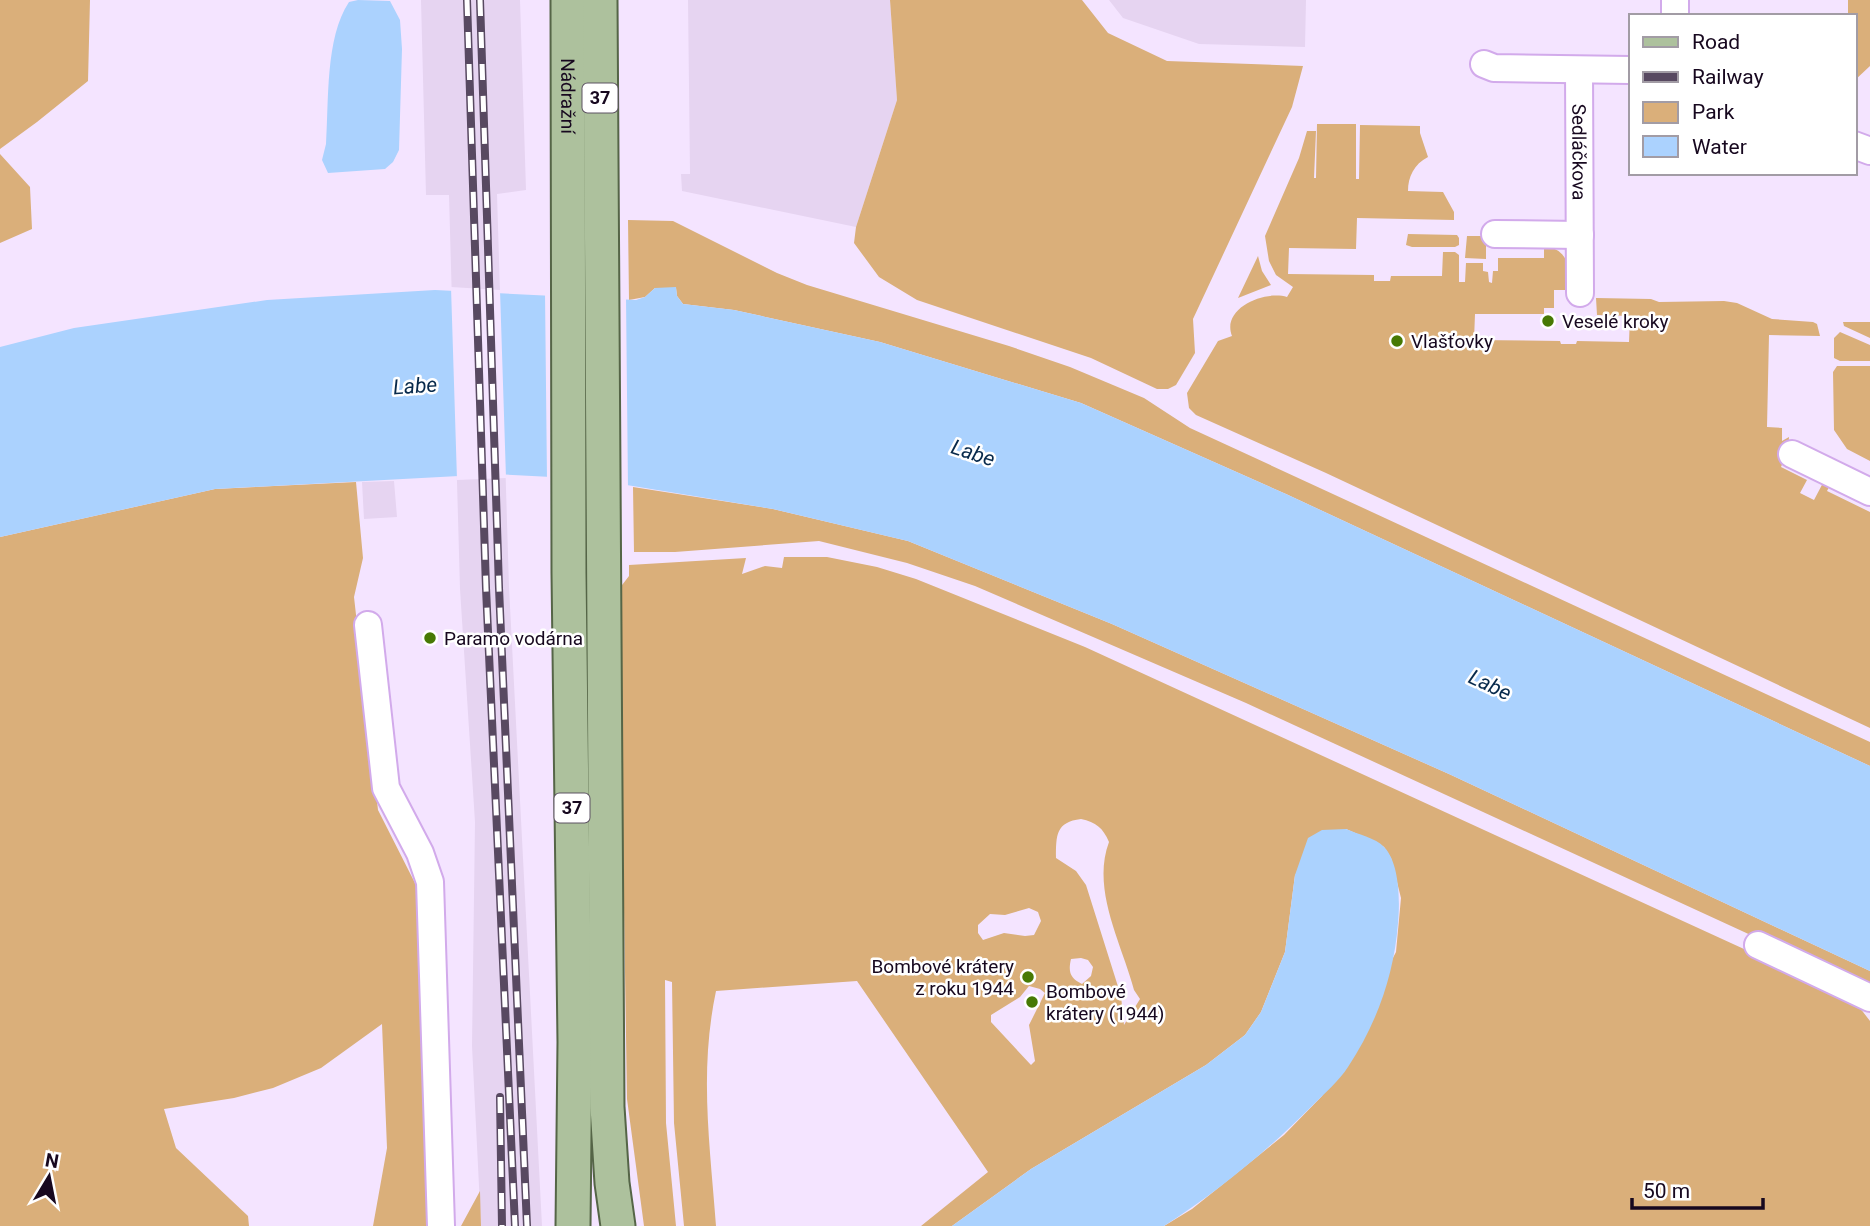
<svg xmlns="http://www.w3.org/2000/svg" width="1870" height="1226" font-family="Roboto,sans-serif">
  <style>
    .built { fill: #e6d4f1 }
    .green { fill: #daaf7a; fill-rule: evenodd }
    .water { fill: #abd2fe }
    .pier { fill: #f4e4ff }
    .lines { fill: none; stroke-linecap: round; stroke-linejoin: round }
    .minor-casing { stroke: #d2aaeb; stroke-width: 30 }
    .major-casing { stroke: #556547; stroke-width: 37 }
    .minor { stroke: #fff; stroke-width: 26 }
    .major { stroke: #adc19d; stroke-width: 33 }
    .rail-casing { stroke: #584961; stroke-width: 8 }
    .rail { stroke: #fff; stroke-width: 5; stroke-dasharray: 16; stroke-linecap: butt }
    .poi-dot { fill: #477904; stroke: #fff; stroke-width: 2.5 }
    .labels { text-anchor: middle; stroke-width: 5; stroke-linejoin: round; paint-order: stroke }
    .shield { fill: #fff; stroke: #5d5262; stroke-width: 2 }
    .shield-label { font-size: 18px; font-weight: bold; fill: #17081f }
    .street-label { font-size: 19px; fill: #17081f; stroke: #fff }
    .poi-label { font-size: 19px; fill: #17081f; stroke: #fff; text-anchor: start }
    .water-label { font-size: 21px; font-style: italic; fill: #082a4c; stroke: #fff }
  </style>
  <rect width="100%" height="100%" fill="#f4e4ff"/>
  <path class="built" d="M 421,0 L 520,0 L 526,190 L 497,194 L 509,587 L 542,1226 L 481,1226 L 472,1046 L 475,822 L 460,589 L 449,195 L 426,195 Z
    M 688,0 L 890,0 L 897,100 L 856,227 L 682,191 L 681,174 L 690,174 Z
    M 1109,0 L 1306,0 L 1305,47 L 1199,44 L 1123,18 Z
    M 394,481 L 397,517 L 364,519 L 362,482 Z"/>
  <path class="green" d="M 0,0 L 90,0 L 88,81 L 37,122 L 0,149 Z
    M 890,0 L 1082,0 L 1108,33 L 1167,61 L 1303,66 L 1292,107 L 1193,319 L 1195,353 L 1176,385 L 1168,389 L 1157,389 L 1091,358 L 917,300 L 879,277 L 854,243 L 856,227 L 897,100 Z
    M 1848,0 L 1870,0 L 1870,66 L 1854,81 L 1854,16 L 1848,16 Z
    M 1317,124 L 1356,124 L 1356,179 L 1359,179 L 1360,125 L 1420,126 L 1420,133 L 1428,157 C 1414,164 1408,177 1408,191 L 1443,192 L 1454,212 L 1454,220 L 1357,218 L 1356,249 L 1289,248 L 1288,274 L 1374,275 L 1374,281 L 1390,281 L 1391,276 L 1442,276 L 1443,252 L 1455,252 L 1459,255 L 1459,282 L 1465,282 L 1466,263 L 1483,263 L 1483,271 L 1488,272 L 1489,282 L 1492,283 L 1493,271 L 1498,271 L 1498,258 L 1544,258 L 1544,245 C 1571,252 1568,266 1570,290 L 1554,290 L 1554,308 L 1544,308 L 1544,314 L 1475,314 L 1474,340 L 1560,341 L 1561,344 L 1576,344 L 1577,341 L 1629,342 L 1630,316 L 1597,315 L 1596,298 L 1651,299 L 1659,302 L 1724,301 L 1737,303 L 1772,319 L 1813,322 L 1817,324 L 1820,336 L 1769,335 L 1767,427 L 1782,428 L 1782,441 L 1789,437 L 1788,450 L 1781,467 L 1807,480 L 1800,493 L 1814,500 L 1824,481 L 1830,485 L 1827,491 L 1870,512 L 1870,728 L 1326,473 L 1196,415 L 1189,408 L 1187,393 L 1218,341 L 1232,336 C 1221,308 1265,290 1287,297 L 1293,287 L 1276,275 L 1269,261 L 1265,236 L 1299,158 L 1307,131 L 1316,131 L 1314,178 L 1316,178 Z
    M 0,154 L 30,187 L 32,229 L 0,243 Z
    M 628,220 L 673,221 L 777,273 L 807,285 L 1009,346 L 1070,367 L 1144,398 L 1190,428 L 1870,742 L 1870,766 L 1286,494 L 1081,403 L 880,342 L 734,310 L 683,304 L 677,296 L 676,288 L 655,288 L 645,297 L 629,300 Z
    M 1408,234 L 1457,235 L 1459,238 L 1459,245 L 1455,247 L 1412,247 L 1406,245 Z
    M 1467,236 L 1486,236 L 1486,259 L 1465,258 Z
    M 1258,256 L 1262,271 L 1271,285 L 1238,298 Z
    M 1843,322 L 1870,322 L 1870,338 L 1844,326 Z
    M 1840,332 L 1870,345 L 1870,361 L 1840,361 L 1834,358 L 1834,338 Z
    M 1837,366 L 1870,366 L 1870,461 L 1847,449 L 1834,430 L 1833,372 Z
    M 356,482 L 363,558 L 354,597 L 378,810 L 416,885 L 427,1226 L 373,1226 L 387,1148 L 382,1024 L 321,1068 L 273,1088 L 234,1098 L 164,1109 L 176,1148 L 248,1216 L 249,1226 L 0,1226 L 0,537 L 215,489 Z
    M 633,487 L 773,509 L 908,541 L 1112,624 L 1449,774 L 1870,971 L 1870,990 L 1246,703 L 975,586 L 907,563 L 819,541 L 675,552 L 634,552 Z
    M 784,557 L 827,557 L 877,567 L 916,579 L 1085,647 L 1853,999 L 1870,1021 L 1870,1226 L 1164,1226 L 1192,1209 L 1284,1135 L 1322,1096 L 1396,952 L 1401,898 L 1391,858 L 1384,847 L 1378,843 L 1346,829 L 1295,875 L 1285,952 L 1261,1012 L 1245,1035 L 1206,1065 L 1031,1169 L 952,1226 L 921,1226 L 988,1172 L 857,981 L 716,991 C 699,1072 710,1144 716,1226 L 684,1226 L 674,1123 L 672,982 L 665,980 L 666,1123 L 676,1226 L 644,1226 L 627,1099 L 619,589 L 629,576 L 629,565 L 746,558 L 742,574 L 765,566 L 782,568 ZM 1081,819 C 1096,822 1103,828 1109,842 C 1091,890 1122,944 1134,990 L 1140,999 L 1124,1025 L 1121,996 L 1086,885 L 1076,871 L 1056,858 C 1056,835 1056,822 1081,819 ZM 1029,908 L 1038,912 L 1041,921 L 1034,935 L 1025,936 L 1004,933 L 983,940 L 978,933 L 978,925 L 990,914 L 1005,915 ZM 1081,958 L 1088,960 L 1093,967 L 1091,976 L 1082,984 C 1070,978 1068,972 1071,959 ZM 1029,986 L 1040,989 L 1045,993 L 1029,1025 L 1035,1061 L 1031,1065 L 991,1022 L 991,1015 L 1020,997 Z
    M 480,1191 L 481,1226 L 461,1226 Z"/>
  <path class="water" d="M 358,0 L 390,1 L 400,20 L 402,49 L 399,150 L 393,162 L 385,169 L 328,173 L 322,160 L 326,144 C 329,101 325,38 349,2 Z
    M 676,287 L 677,296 L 683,304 L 734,310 L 880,342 L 1081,403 L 1286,494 L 1870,766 L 1870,971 L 1449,774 L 1112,624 L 908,541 L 773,509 L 590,479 L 496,474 L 215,489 L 0,537 L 0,347 L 74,328 L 267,300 L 435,290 L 636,300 L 645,297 L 655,288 Z
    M 1346,829 C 1357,834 1376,838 1384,847 C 1400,863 1400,903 1398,923 C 1394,975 1377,1023 1348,1067 C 1339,1081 1324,1094 1312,1106 C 1268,1150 1218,1192 1164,1226 L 952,1226 L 1031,1169 L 1206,1065 L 1245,1035 L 1261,1012 L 1285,952 L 1295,875 L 1308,838 L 1322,830 Z"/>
  <path class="pier" d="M 451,287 L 500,290 L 506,478 L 457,480 Z
    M 545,292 L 626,297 L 628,489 L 589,483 L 547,481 Z"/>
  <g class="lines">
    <g class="minor-casing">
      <g id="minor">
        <path d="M 1675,16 L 1675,0"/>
        <path d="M 1484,64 L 1494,68 L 1630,70"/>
        <path id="s1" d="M 1579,70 L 1580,293"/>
        <path d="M 1854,145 L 1870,151"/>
        <path d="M 1495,234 L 1580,235"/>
        <path d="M 1792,454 L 1870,492"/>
        <path d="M 368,625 L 386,788 L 420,853 L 430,882 L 441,1226"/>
        <path d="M 1758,945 L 1870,998"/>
      </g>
    </g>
    <g class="major-casing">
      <g id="major">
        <path id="s2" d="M 568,0 L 569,573 L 575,1042 L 573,1226"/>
        <path d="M 600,0 L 607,1107 L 612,1183 L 618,1226"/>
      </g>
    </g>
    <use href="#minor" class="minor"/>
    <use href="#major" class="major"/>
    <g class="rail-casing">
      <path id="rail" d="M 467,0 L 486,588 L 515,1226
        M 480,0 L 499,588 L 527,1226
        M 500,1097 L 502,1226"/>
    </g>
    <use href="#rail" class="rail"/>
  </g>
  <g class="poi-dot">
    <circle cx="1548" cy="321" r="7"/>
    <circle cx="1397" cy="341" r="7"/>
    <circle cx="430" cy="638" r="7"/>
    <circle cx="1028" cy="977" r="7"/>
    <circle cx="1032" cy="1002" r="7"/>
  </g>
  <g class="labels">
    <g class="shield">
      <rect x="582.5" y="83.5" width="35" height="29" rx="5"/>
      <rect x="554.5" y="793.5" width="35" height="29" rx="5"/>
    </g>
    <g class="shield-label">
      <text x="600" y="104">37</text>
      <text x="572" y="814">37</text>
    </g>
    <g class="street-label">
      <text dy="7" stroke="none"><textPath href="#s2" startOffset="96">Nádražní</textPath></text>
      <text dy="7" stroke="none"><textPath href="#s1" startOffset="82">Sedláčkova</textPath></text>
    </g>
    <g class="poi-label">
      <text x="1562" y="328">Veselé kroky</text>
      <text x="1411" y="348">Vlašťovky</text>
      <text x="444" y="645">Paramo vodárna</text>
      <text x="1014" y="973" text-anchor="end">Bombové krátery<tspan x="1014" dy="22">z roku 1944</tspan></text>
      <text x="1046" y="998">Bombové<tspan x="1046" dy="22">krátery (1944)</tspan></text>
    </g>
    <g class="water-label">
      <text transform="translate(415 386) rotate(-4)" y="7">Labe</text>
      <text transform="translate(973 453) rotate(18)" y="7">Labe</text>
      <text transform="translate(1490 685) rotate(25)" y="7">Labe</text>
    </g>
  </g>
  <rect x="1629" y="14" width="228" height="161" fill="#ffffff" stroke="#a29ca5" stroke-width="2"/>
  <rect x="1643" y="37" width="35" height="10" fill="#adc19d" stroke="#a29ca5" stroke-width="2"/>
  <text x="1692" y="49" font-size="21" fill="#17081f">Road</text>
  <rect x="1643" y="72" width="35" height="10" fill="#584961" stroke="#a29ca5" stroke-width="2"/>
  <text x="1692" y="84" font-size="21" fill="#17081f">Railway</text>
  <rect x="1643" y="102" width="35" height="21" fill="#daaf7a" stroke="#a29ca5" stroke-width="2"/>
  <text x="1692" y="119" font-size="21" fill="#17081f">Park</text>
  <rect x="1643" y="136" width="35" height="21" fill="#abd2fe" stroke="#a29ca5" stroke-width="2"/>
  <text x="1692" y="154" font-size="21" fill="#17081f">Water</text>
  <g transform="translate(49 1177) rotate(10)" stroke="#ffffff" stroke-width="5" paint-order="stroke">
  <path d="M0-5L12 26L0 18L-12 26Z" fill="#17081f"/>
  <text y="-10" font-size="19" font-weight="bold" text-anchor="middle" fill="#17081f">N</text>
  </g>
  <path d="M1632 1198v10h131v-10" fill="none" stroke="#17081f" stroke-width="3.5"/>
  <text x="1643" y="1198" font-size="21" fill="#17081f" stroke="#ffffff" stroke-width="5" paint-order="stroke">50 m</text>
</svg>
